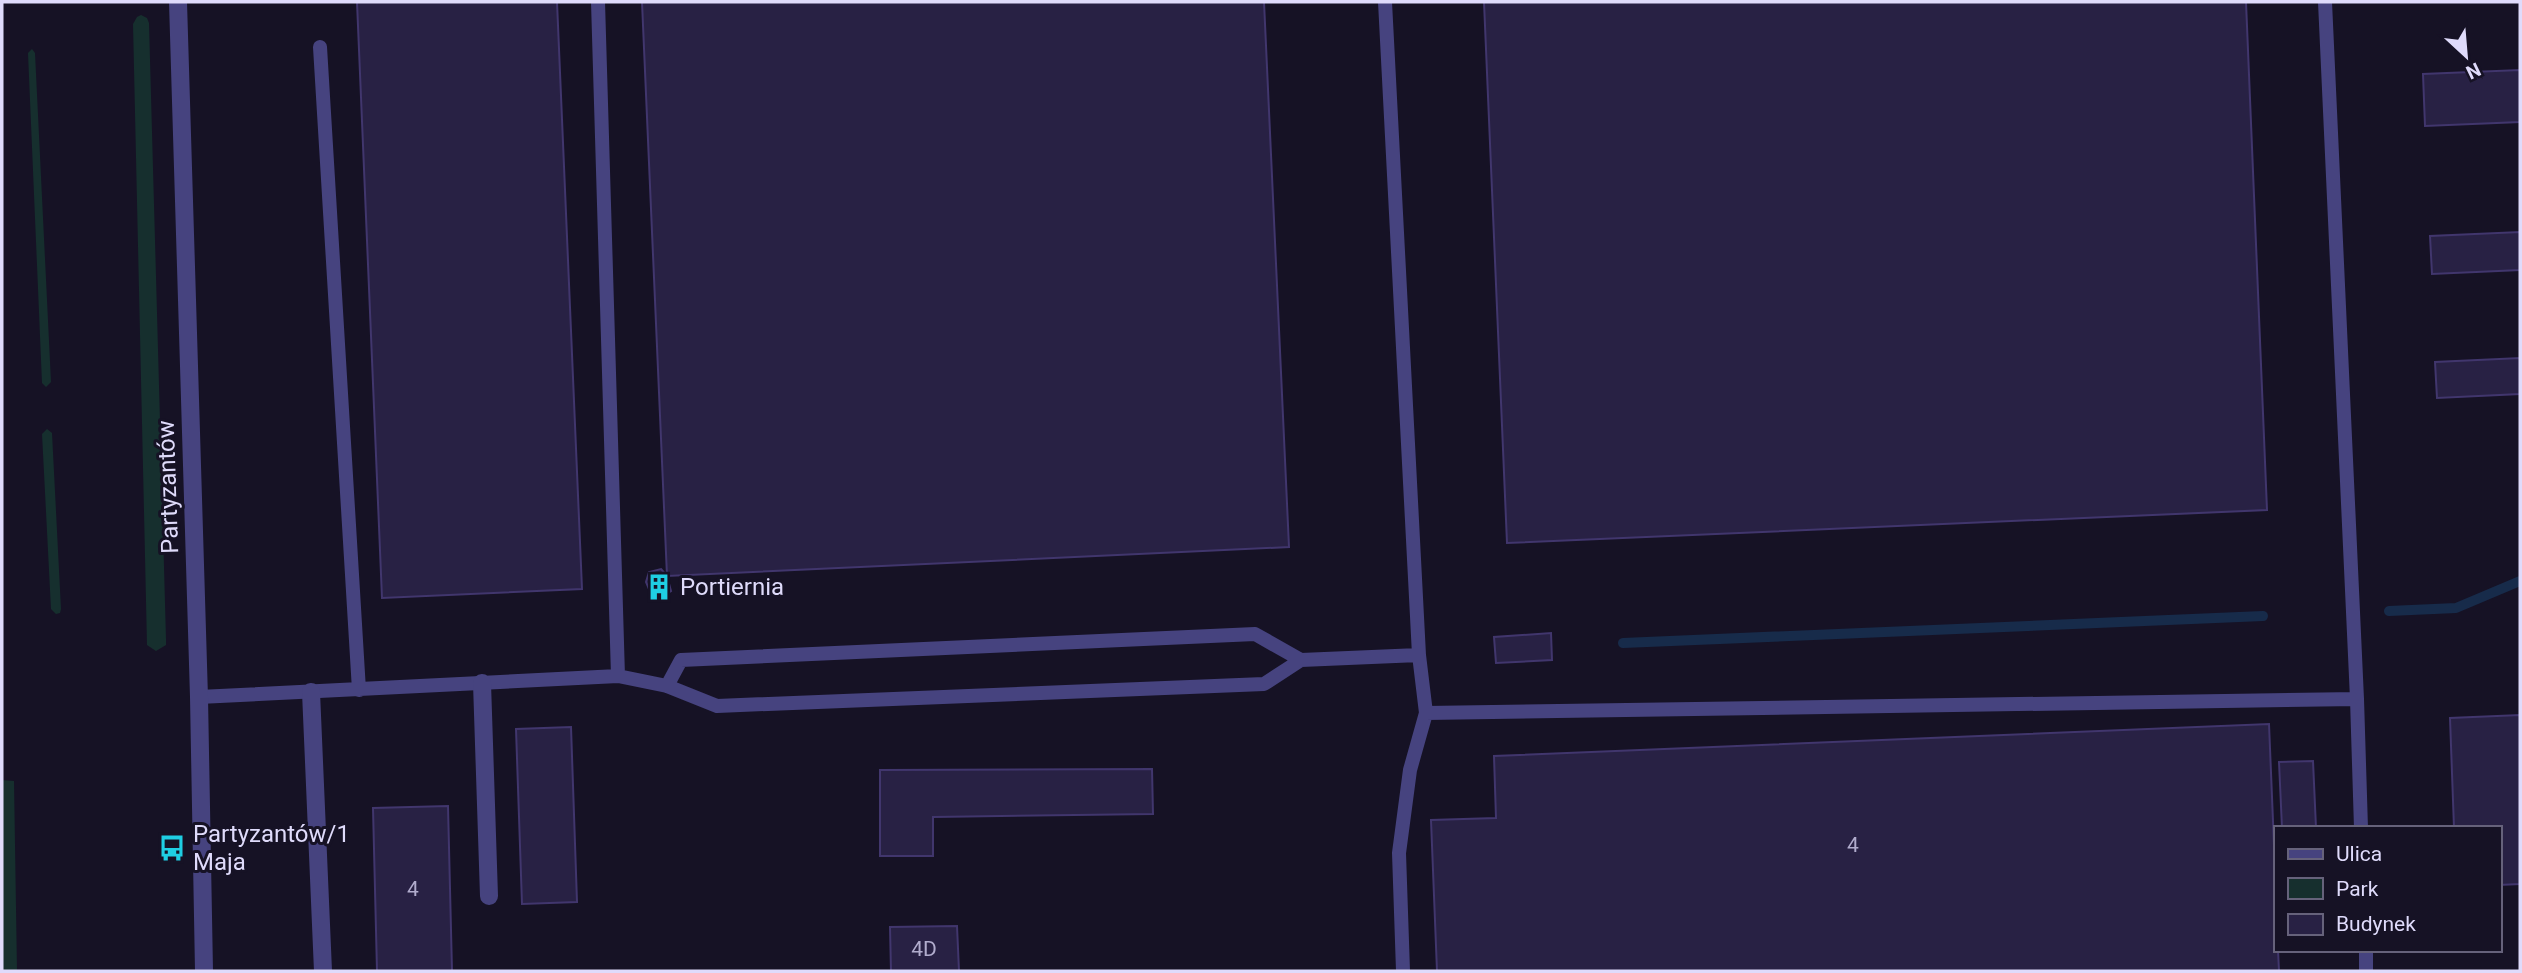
<svg xmlns="http://www.w3.org/2000/svg" width="2522" height="973" font-family="Roboto,sans-serif">
  <style>
    .green { fill: #162f2e }
    .lines { fill: none; stroke-linecap: round; stroke-linejoin: round }
    .stream { stroke: #172b4a; stroke-width: 10 }
    .building { fill: #282144; stroke: #41366d; stroke-width: 2 }
    .lane { stroke: #46437f; stroke-width: 14 }
    .street { stroke: #46437f; stroke-width: 18 }
    .labels { text-anchor: middle; stroke-width: 6; stroke-linejoin: round; paint-order: stroke }
    .number-label { font-size: 21px; fill: #b1accd }
    .street-label { font-size: 24px; fill: #dfdbfb; stroke: #161225 }
    .poi-label { font-size: 24px; fill: #dfdbfb; stroke: #161225; text-anchor: start }
  </style>
  <rect width="100%" height="100%" fill="#161225"/>
  <path class="green" d="M 141,15 L 147,18 L 149,23 L 166,639 L 166,645 L 156,651 L 147,645 L 133,24 L 137,17 Z
    M 32,49 L 35,53 L 51,382 L 46,387 L 42,383 L 28,53 Z
    M 47,429 L 52,433 L 61,609 L 60,613 L 56,614 L 51,609 L 42,434 Z
    M 2,780 L 14,781 L 17,971 L 2,971 Z"/>
  <g class="lines">
    <path class="stream" d="M 2389,611 L 2456,608 L 2520,581
      M 1623,643 L 2263,616"/>
  </g>
  <path class="building" d="M 357,2 L 557,2 L 582,589 L 382,598 Z
    M 642,2 L 1264,2 L 1289,547 L 667,576 Z
    M 1484,2 L 2246,2 L 2267,510 L 1507,543 Z
    M 2520,70 L 2520,122 L 2425,126 L 2423,74 Z
    M 2520,232 L 2520,270 L 2432,274 L 2430,236 Z
    M 2520,358 L 2520,394 L 2437,398 L 2435,362 Z
    M 661,569 L 667,576 L 671,591 L 662,597 L 651,594 L 646,582 L 649,572 Z
    M 1551,633 L 1552,660 L 1496,663 L 1494,637 Z
    M 2520,715 L 2520,884 L 2499,885 L 2499,828 L 2454,828 L 2450,718 Z
    M 2269,724 L 2275,870 L 2275,950 L 2278,950 L 2279,971 L 1437,971 L 1431,820 L 1496,818 L 1494,756 Z
    M 571,727 L 577,902 L 522,904 L 516,729 Z
    M 2313,761 L 2316,828 L 2282,828 L 2279,762 Z
    M 1152,769 L 1153,814 L 933,817 L 933,856 L 880,856 L 880,770 Z
    M 448,806 L 452,971 L 377,971 L 373,808 Z
    M 957,926 L 959,971 L 891,971 L 890,927 Z"/>
  <g class="lines">
    <path class="lane" d="M 598,2 L 618,676
      M 320,47 L 359,690
      M 1419,655 L 1426,713 L 2357,699 L 2325,2
      M 667,686 L 681,660 L 1255,634 L 1301,660 L 1419,655 L 1385,2
      M 199,697 L 618,676 L 667,686 L 717,706 L 1264,684 L 1301,660
      M 2357,699 L 2361,828
      M 2366,950 L 2366,971
      M 1403,971 L 1399,853 L 1410,770 L 1426,713"/>
    <path class="street" d="M 178,2 L 199,697 L 204,971
      M 482,683 L 489,896
      M 311,692 L 323,971"/>
  </g>
  <defs>
    <g id="building-bare" transform="scale(2.1)"><path d="M-4-6H4V6H1V3H-1V6H-4ZM-2.5-4.3h1.7v1.8h-1.7ZM.8-4.3h1.7v1.8H.8ZM-2.5-1h1.7V.8h-1.7ZM.8-1h1.7V.8H.8Z" fill="#1fcee3" stroke="#161225" stroke-width="2.5" paint-order="stroke"/></g>
    <g id="bus-bare" transform="scale(2.1)"><path d="M-5-6H5V4H4V6H2V4H-2V6H-4V4H-5ZM-3.5-4V0h7V-4ZM-3.5 1.2v1.5H-2V1.2ZM2 1.2v1.5H3.5V1.2Z" fill="#1fcee3" stroke="#161225" stroke-width="2.5" paint-order="stroke"/></g>
  </defs>
  <g fill-rule="evenodd">
    <use href="#building-bare" x="659" y="587"/>
    <use href="#bus-bare" x="172" y="848"/>
  </g>
  <g class="labels">
    <g class="number-label">
      <text x="1853" y="852">4</text>
      <text x="413" y="896">4</text>
      <text x="924" y="956">4D</text>
    </g>
    <g class="street-label">
      <text transform="translate(168 487) rotate(-92)" y="8">Partyzantów</text>
    </g>
    <g class="poi-label">
      <text x="680" y="595">Portiernia</text>
      <text x="193" y="842">Partyzantów/1<tspan x="193" dy="28">Maja</tspan></text>
    </g>
  </g>
  <rect width="2522" height="973" fill="none" stroke="#dfdbfb" stroke-width="7"/>
  <rect x="2274" y="826" width="228" height="126" fill="#161225" stroke="#66627b" stroke-width="2"/>
  <rect x="2288" y="849" width="35" height="10" fill="#46437f" stroke="#66627b" stroke-width="2"/>
  <text x="2336" y="861" font-size="21" fill="#dfdbfb">Ulica</text>
  <rect x="2288" y="878" width="35" height="21" fill="#162f2e" stroke="#66627b" stroke-width="2"/>
  <text x="2336" y="896" font-size="21" fill="#dfdbfb">Park</text>
  <rect x="2288" y="914" width="35" height="21" fill="#282144" stroke="#66627b" stroke-width="2"/>
  <text x="2336" y="931" font-size="21" fill="#dfdbfb">Budynek</text>
  <g transform="translate(2466 56) rotate(154)" stroke="#161225" stroke-width="5" paint-order="stroke">
  <path d="M0-5L12 26L0 18L-12 26Z" fill="#dfdbfb"/>
  <text y="-10" font-size="19" font-weight="bold" text-anchor="middle" fill="#dfdbfb">N</text>
  </g>
</svg>
